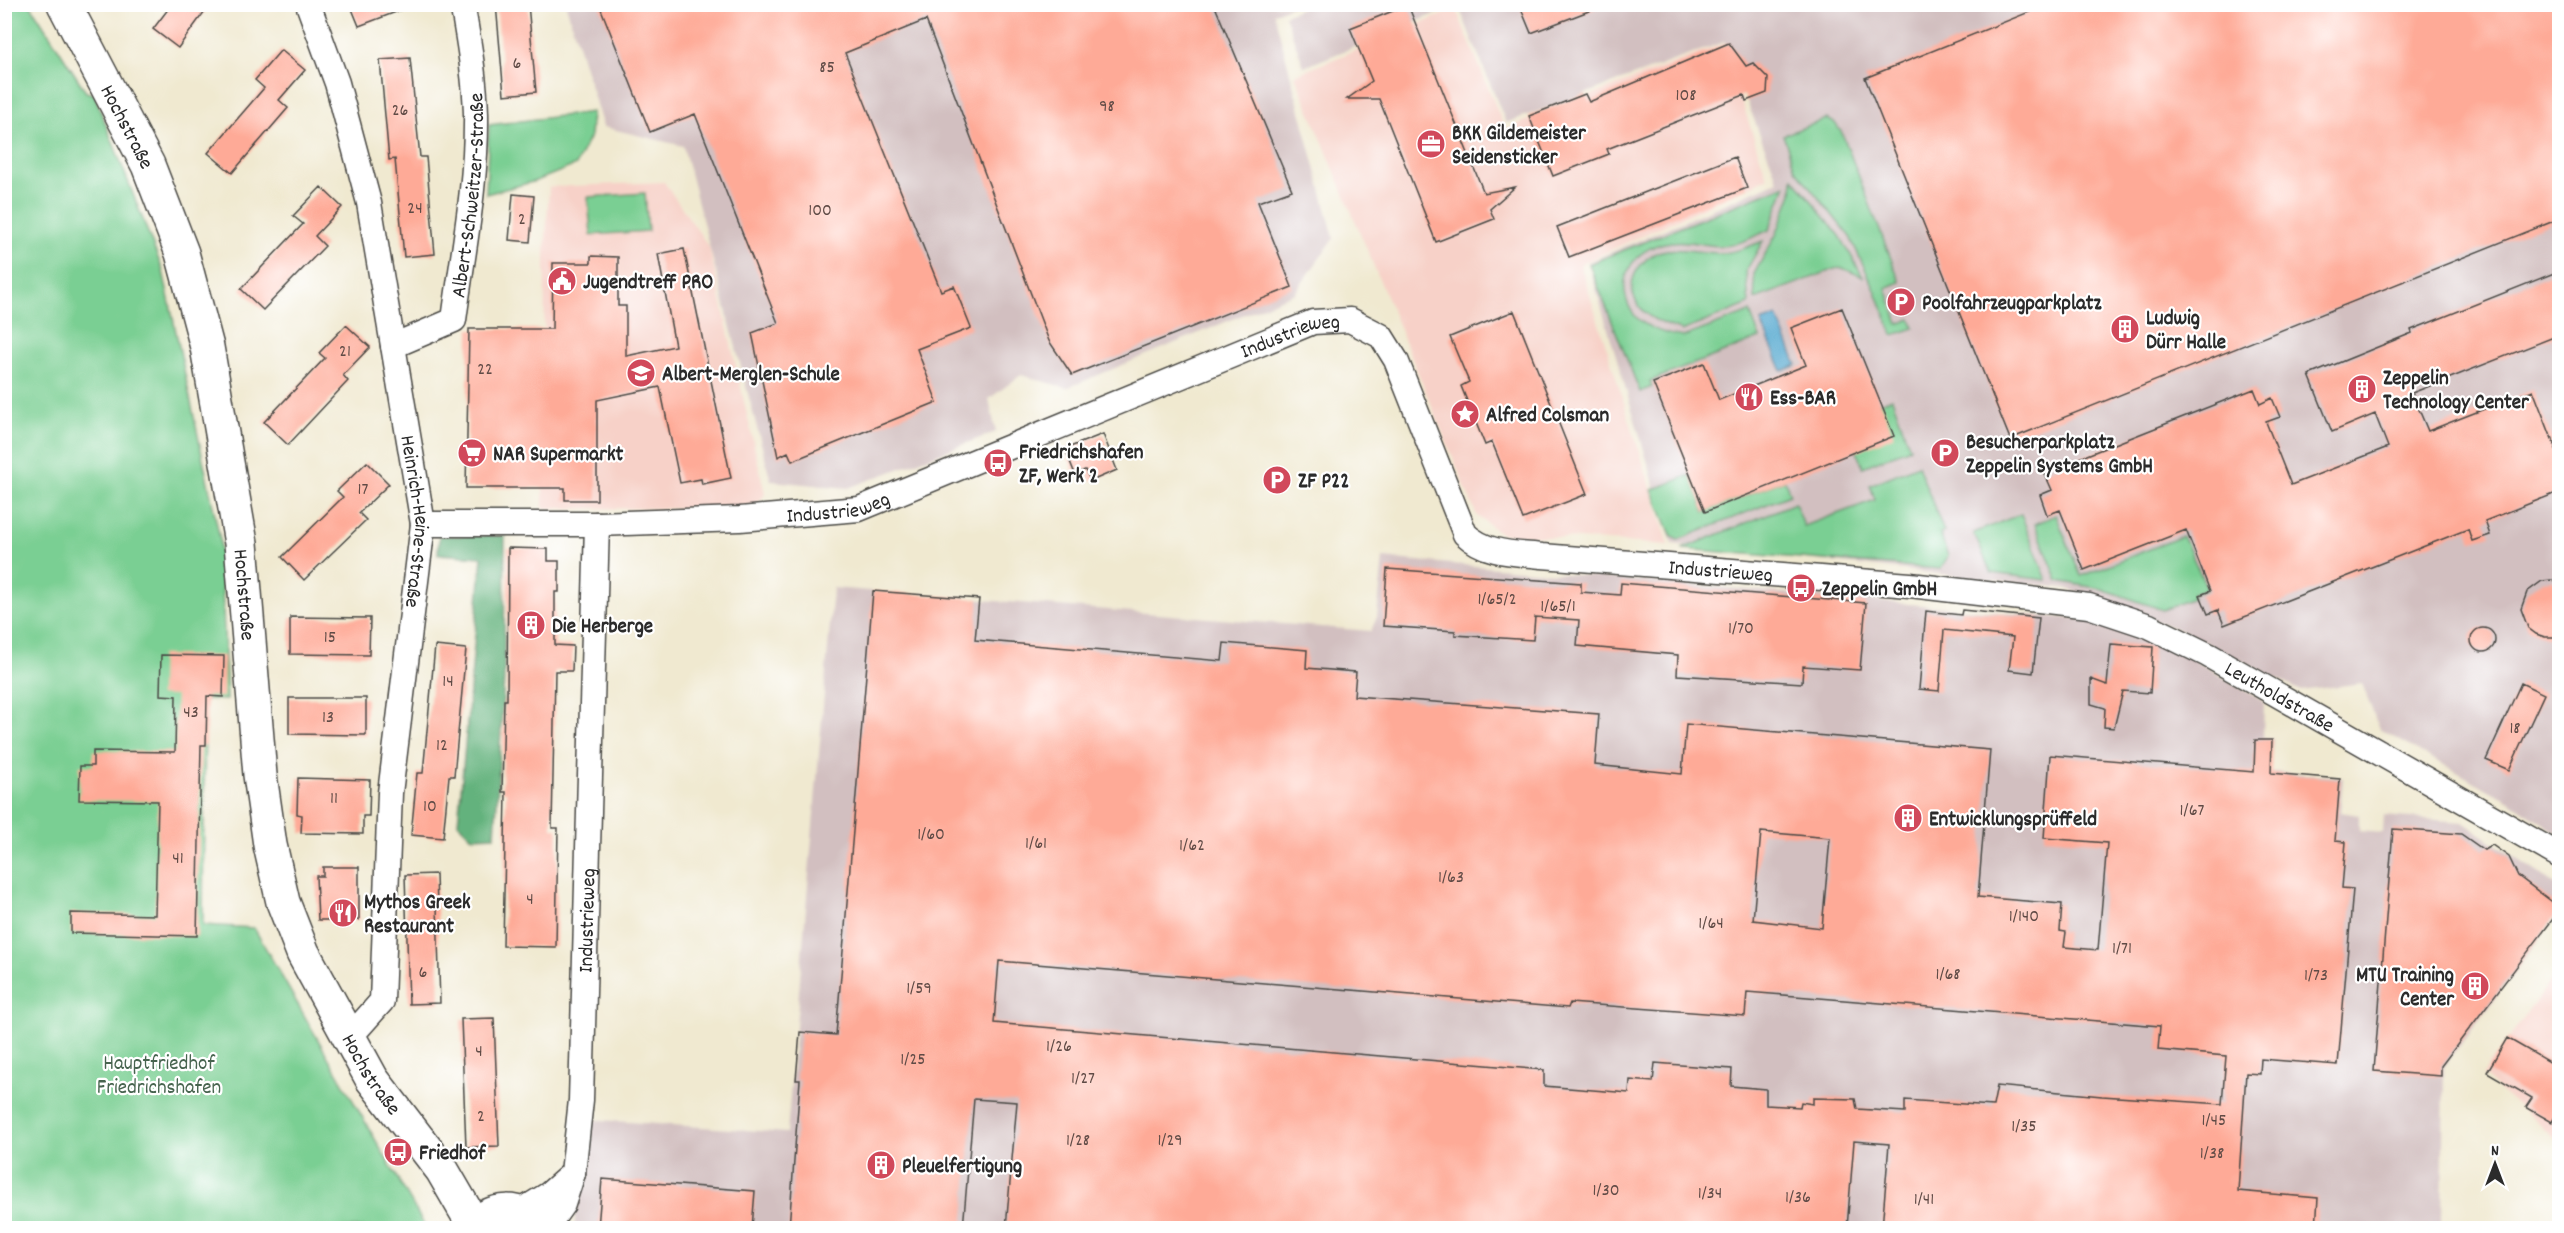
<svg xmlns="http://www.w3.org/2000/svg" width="2564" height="1233" font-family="Dekko,sans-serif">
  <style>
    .built { fill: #f7d1c8 }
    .industrial { fill: #d2bfc0 }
    .green { fill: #7acf93; stroke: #527d5f; stroke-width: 1.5 }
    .forest { fill: #63b27d; stroke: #476e54; stroke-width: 1.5 }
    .water { fill: #53a7cf; stroke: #3f697d; stroke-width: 1.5 }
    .building { fill: #feaa97; fill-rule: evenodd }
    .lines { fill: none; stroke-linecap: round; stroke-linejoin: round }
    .street-casing { stroke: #494844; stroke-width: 27 }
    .secondary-casing { stroke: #494844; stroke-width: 36 }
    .street { stroke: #fff; stroke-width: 24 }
    .secondary { stroke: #fff; stroke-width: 33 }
    .labels { text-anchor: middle; stroke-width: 4.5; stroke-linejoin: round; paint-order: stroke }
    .number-label { font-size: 18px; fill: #604b46 }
    .street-label { font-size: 21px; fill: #2b2b2b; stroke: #fff }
    .poi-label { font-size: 21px; font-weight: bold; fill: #2b2b2b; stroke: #fff; text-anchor: start }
    .park-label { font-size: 21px; fill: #47644f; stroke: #fff }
  </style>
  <rect width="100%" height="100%" fill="#fff"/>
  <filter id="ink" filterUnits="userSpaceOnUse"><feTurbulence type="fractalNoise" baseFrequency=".0167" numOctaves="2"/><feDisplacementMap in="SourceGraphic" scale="12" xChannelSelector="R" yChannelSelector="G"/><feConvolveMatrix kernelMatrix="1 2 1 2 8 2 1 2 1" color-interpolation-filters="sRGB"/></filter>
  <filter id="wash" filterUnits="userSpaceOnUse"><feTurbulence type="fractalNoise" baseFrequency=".008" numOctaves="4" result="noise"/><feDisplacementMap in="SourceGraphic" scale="24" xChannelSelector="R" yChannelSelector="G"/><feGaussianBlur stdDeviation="1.35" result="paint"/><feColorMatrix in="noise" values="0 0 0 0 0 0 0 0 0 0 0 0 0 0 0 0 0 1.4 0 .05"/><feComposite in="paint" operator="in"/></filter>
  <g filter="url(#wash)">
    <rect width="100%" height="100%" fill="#f0e9d0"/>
    <path class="built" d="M 1456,9 L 1505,129 L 1723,44 L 1767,178 L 1580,264 L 1669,545 L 1502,534 L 1477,516 L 1295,75 Z
      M 664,182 L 709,247 L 765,494 L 753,509 L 543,508 L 545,253 L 549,187 Z
      M 2559,969 L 2559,1141 L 2482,1075 Z"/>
    <path class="industrial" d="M 1311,4 L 2559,5 L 2559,834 L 2511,802 L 2379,729 L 2362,683 L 2301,691 L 2185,632 L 2065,588 L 1672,544 L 1588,262 L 1778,181 L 1724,42 L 1506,123 L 1458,5 L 1304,67 L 1285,15 Z
      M 566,5 L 1294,5 L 1274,13 L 1334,238 L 1295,293 L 1067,388 L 1021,375 L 989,399 L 996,432 L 848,488 L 771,481 L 683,146 L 603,127 Z
      M 1383,558 L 2080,619 L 2162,640 L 2264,702 L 2263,738 L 2273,739 L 2272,752 L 2262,752 L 2262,771 L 2343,777 L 2340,812 L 2359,815 L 2359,831 L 2383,833 L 2384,816 L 2463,822 L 2559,887 L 2559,912 L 2444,1067 L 2442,1228 L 574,1228 L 585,1119 L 787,1133 L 833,588 L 1371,631 L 1377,617 Z"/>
    <path class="green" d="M 30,4 L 86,92 L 94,94 L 163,271 L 220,539 L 227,700 L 205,699 L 203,925 L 254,928 L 426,1228 L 5,1228 L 4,5 Z
      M 592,112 L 590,136 L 576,165 L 536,181 L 486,194 L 489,125 Z
      M 1827,119 L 1835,123 L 1842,133 L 1900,282 L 1886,288 L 1898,324 L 1911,319 L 1914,328 L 1893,335 L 1876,292 L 1850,237 L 1795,169 L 1783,135 Z
      M 1793,178 L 1840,236 L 1863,277 L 1840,267 L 1755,299 L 1754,274 L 1777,233 L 1792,193 Z
      M 1786,185 L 1769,230 C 1757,235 1743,243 1730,245 C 1716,248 1703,243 1689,242 C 1661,239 1632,250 1625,280 C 1623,293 1628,309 1637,318 C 1649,329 1668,335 1683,337 L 1750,312 L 1760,338 L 1650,381 L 1652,387 L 1640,392 L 1589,264 Z
      M 645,193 L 648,231 L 591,235 L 588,197 Z
      M 1763,241 L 1746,271 L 1749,304 L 1682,331 C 1662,323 1639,317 1633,293 C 1628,273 1648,252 1667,250 C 1684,248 1702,253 1718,253 C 1734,253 1748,247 1763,241 Z
      M 1892,398 L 1910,448 L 1863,467 L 1856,451 L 1880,403 Z
      M 1918,465 L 1944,532 L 1940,534 L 1948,556 L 1941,569 L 1682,549 L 1795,503 L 1804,526 L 1875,500 L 1870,485 Z
      M 1690,475 L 1705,512 L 1785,480 L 1790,495 L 1678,540 L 1672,537 L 1652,490 Z
      M 2021,514 L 2047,580 L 1991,573 L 1974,533 Z
      M 2056,515 L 2081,576 L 2183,536 L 2207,588 L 2192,594 L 2193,598 L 2163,610 L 2102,589 L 2058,581 L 2035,524 Z"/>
    <path class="forest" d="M 439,536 L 505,536 L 504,677 L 495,836 L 472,837 L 458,823 L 482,557 L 438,554 Z"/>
    <path class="water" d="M 1777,316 L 1797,365 L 1782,371 L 1761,322 Z"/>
    <g id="blocks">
      <path class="building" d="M 172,4 L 210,4 L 178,48 L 153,29 Z
        M 350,4 L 412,4 L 412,6 L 359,26 Z
        M 496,4 L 528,4 L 536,92 L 504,95 Z
        M 599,4 L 1214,4 L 1292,190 L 1258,202 L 1292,287 L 1072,375 L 1049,341 L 926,20 L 845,53 L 941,291 L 954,286 L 971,328 L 917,349 L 937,402 L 792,461 L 788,452 L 778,457 L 752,333 L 778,323 L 695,114 L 650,132 Z
        M 1519,4 L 1601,4 L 1602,6 L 1531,33 Z
        M 2049,4 L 2559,4 L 2559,219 L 2010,439 L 1865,78 Z
        M 1408,5 L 1484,193 L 1515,187 L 1490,209 L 1494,219 L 1436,242 L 1379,99 L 1347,99 L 1372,81 L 1350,28 Z
        M 1729,43 L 1746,66 L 1753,63 L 1768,78 L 1767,93 L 1746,101 L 1744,95 L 1607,149 L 1609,154 L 1553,176 L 1529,116 L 1585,94 L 1589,102 Z
        M 281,50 L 305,70 L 279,100 L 288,108 L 232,173 L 208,153 L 264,88 L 255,80 Z
        M 410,58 L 420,157 L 426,157 L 435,254 L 404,257 L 395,159 L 389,160 L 380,60 Z
        M 1735,157 L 1747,188 L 1569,257 L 1557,227 Z
        M 321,187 L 342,207 L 315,236 L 325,246 L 263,310 L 241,289 L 303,224 L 293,216 Z
        M 513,194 L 534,196 L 530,242 L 509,240 Z
        M 684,249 L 731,478 L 702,484 L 701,479 L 680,483 L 660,387 L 597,400 L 597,500 L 565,500 L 565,488 L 466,488 L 469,329 L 552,329 L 553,263 L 591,263 L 591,256 L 618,257 L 618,306 L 626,306 L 626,356 L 675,346 L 658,254 Z
        M 2559,271 L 2559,335 L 2412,393 L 2428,431 L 2533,390 L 2559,457 L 2559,492 L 2485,521 L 2490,535 L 2472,541 L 2468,529 L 2224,625 L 2218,610 L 2208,614 L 2200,595 L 2210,591 L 2186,530 L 2084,570 L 2060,510 L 2047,515 L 2040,495 L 2052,490 L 2044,472 L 2254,389 L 2260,404 L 2272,398 L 2280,417 L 2266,422 L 2291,485 L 2388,447 L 2375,414 L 2332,432 L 2309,375 L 2412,333 L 2411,330 Z
        M 1842,308 L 1894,436 L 1705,512 L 1653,383 L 1704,363 L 1719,400 L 1806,365 L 1791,328 Z
        M 1514,311 L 1587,494 L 1523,519 L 1492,442 L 1485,445 L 1461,386 L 1469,382 L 1450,337 Z
        M 346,325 L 370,347 L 343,375 L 348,381 L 288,445 L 264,422 L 325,358 L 319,353 Z
        M 1103,434 L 1117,470 L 1091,481 L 1085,470 L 1075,474 L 1065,449 Z
        M 367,462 L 389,484 L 359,513 L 366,520 L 304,580 L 282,557 L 343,497 L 337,491 Z
        M 508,548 L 548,549 L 548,561 L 559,561 L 559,592 L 555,592 L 555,645 L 573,646 L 572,671 L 555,671 L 552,828 L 558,828 L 556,947 L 503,946 L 506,792 L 502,792 L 504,700 L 507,700 Z
        M 1387,569 L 1581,583 L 1581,592 L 1620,595 L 1621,583 L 1866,603 L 1860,670 L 1803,666 L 1802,683 L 1677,675 L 1678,655 L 1577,646 L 1579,620 L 1535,617 L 1533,640 L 1455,635 L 1455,631 L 1383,626 Z
        M 2551,580 L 2559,582 L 2559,637 L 2545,637 L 2536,634 L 2528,628 L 2521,609 L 2527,592 L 2542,581 Z
        M 873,591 L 979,599 L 975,640 L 1222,661 L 1224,643 L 1307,650 L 1306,668 L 1356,672 L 1354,696 L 1599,714 L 1595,765 L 1682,774 L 1686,724 L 1990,750 L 1978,897 L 2062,904 L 2060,931 L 2066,932 L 2064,947 L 2098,950 L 2107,843 L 2044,838 L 2050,755 L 2254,772 L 2255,740 L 2272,740 L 2271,773 L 2340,779 L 2335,841 L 2346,842 L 2342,888 L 2353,889 L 2338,1065 L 2261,1059 L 2260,1074 L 2246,1073 L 2238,1191 L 2318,1198 L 2316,1228 L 1882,1228 L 1889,1144 L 1854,1141 L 1847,1228 L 1006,1228 L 1017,1102 L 974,1099 L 963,1228 L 789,1228 L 800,1080 L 796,1080 L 800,1032 L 836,1035 ZM 1761,832 L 1830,838 L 1822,928 L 1753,920 ZM 999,961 L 1568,1008 L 1570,1003 L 1745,1016 L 1747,992 L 2160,1026 L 2158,1050 L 2226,1056 L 2222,1104 L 2102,1096 L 1997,1086 L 1993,1106 L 1905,1100 L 1905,1112 L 1857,1109 L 1855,1099 L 1813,1098 L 1813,1104 L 1801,1102 L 1800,1107 L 1766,1105 L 1766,1089 L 1731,1086 L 1732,1069 L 1655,1063 L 1653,1082 L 1630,1080 L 1629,1093 L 1544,1086 L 1544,1070 L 994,1023 Z
        M 1962,610 L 2039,618 L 2033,673 L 2009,670 L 2013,637 L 1944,630 L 1939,691 L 1919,689 L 1926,611 L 1961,615 Z
        M 290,617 L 370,618 L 369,655 L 290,654 Z
        M2471 640a12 12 0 1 1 24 0a12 12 0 1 1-24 0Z
        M 2111,644 L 2153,647 L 2150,693 L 2123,691 L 2114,728 L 2104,727 L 2105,708 L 2091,704 L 2091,679 L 2107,685 Z
        M 435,646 L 466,649 L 454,776 L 449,776 L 443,838 L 411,835 L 417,773 L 423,773 Z
        M 161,655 L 224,656 L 223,697 L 207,696 L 206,745 L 201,745 L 197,936 L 71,933 L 71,913 L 155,915 L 158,801 L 79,800 L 80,766 L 93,766 L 93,751 L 175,752 L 176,696 L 160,695 Z
        M 2521,683 L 2544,694 L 2509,770 L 2486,760 Z
        M 289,698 L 366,698 L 366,735 L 289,734 Z
        M 298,778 L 370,780 L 369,816 L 363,816 L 363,834 L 301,833 L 302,815 L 297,814 Z
        M 2393,829 L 2461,834 L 2484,850 L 2492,845 L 2509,857 L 2518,876 L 2559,907 L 2559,911 L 2441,1066 L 2441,1076 L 2374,1071 Z
        M 323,867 L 359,867 L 359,920 L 318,920 L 316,876 L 323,876 Z
        M 436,874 L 440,1003 L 409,1004 L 405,875 Z
        M 494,1018 L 499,1146 L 466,1147 L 461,1019 Z
        M 2507,1038 L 2559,1068 L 2559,1110 L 2552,1122 L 2526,1107 L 2532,1098 L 2487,1072 Z
        M 602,1179 L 755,1191 L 752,1228 L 598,1228 Z"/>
    </g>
  </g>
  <g filter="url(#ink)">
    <use href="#blocks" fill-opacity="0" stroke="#494844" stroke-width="1.5"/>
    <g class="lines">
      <g class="street-casing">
        <g id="street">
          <path id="s1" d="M 308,4 L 337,83 L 369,203 L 423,524 L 390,793 L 382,1001 L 350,1037"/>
          <path id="s2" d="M 393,346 L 454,320 C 463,252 477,182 476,114 C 475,77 469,41 462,4"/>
          <path id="s3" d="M 423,524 L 597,524 L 740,519 L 859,509 L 1313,322 L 1350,320 L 1381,336 L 1396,360 L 1465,534 C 1486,554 1514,553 1542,556 L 1910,585 L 2089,606 L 2149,626 L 2208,655 L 2560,856"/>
          <path d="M 518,1213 L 549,1194 L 573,1173"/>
          <path id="s4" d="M 546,1228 L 563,1204 L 573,1173 L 581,1100 L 597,524"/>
        </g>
      </g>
      <g class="secondary-casing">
        <g id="secondary">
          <path id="s5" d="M 64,4 L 148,165 L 182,253 L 207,347 L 241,543 L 260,775 L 270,845 L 283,902 L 303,953 L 372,1079 L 442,1170 L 475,1227"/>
          <path d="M 474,1228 C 490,1206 524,1205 540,1228"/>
        </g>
      </g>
      <use href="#street" class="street"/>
      <use href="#secondary" class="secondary"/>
    </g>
  </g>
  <defs>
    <g id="office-disc" transform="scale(1.5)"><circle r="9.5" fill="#d1495b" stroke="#fff"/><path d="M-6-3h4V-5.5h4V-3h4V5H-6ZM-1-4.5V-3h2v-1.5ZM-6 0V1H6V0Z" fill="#fff"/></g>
    <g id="civic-disc" transform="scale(1.5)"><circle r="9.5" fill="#d1495b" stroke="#fff"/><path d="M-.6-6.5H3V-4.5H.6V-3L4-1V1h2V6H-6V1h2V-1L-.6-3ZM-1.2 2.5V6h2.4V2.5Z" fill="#fff"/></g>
    <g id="parking-disc" transform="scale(1.5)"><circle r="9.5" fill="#d1495b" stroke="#fff"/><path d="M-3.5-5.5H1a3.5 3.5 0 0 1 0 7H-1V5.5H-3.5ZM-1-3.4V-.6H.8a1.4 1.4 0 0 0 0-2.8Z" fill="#fff"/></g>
    <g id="building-disc" transform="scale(1.5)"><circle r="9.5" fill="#d1495b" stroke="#fff"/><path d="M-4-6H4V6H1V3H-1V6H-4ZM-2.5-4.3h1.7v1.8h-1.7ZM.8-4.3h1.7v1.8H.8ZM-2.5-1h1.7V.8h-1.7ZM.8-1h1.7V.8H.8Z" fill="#fff"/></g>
    <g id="school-disc" transform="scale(1.5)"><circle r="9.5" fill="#d1495b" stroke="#fff"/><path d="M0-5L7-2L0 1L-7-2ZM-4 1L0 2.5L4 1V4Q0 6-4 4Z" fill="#fff"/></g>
    <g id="restaurant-disc" transform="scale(1.5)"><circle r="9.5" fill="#d1495b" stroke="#fff"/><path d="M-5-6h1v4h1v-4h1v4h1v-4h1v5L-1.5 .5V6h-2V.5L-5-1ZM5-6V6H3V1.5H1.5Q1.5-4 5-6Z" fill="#fff"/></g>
    <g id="sight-disc" transform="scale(1.5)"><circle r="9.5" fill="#d1495b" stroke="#fff"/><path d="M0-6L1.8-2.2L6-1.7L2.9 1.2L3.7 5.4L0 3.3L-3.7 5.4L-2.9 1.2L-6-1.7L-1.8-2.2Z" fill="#fff"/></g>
    <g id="supermarket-disc" transform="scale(1.5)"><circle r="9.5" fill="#d1495b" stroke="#fff"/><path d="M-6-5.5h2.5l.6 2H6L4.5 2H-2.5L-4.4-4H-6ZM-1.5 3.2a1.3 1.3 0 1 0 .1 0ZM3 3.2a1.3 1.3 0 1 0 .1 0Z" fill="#fff"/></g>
    <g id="bus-disc" transform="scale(1.5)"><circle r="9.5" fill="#d1495b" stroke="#fff"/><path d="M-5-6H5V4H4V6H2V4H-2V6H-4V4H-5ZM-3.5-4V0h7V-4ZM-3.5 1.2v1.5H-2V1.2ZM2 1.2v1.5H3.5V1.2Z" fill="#fff"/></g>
  </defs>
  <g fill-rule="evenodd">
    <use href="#office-disc" x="1431" y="144"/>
    <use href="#civic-disc" x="562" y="281"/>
    <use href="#parking-disc" x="1901" y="302"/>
    <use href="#building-disc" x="2125" y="329"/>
    <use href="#school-disc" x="641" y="373"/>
    <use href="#building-disc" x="2362" y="389"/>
    <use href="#restaurant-disc" x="1749" y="397"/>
    <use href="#sight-disc" x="1465" y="414"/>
    <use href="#supermarket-disc" x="472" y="453"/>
    <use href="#parking-disc" x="1945" y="453"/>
    <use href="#bus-disc" x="998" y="463"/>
    <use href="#parking-disc" x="1277" y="480"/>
    <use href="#bus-disc" x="1801" y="588"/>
    <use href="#building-disc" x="531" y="625"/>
    <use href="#building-disc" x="1908" y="818"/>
    <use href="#restaurant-disc" x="343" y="913"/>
    <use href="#building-disc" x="2475" y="986"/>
    <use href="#bus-disc" x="398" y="1152"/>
    <use href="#building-disc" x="881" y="1165"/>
  </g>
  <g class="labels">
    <g class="number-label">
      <text x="517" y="68">6</text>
      <text x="827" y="72">85</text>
      <text x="1686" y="100">108</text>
      <text x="1107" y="111">98</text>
      <text x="400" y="115">26</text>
      <text x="415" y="213">24</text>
      <text x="820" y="215">100</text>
      <text x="522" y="224">2</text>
      <text x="345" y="356">21</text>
      <text x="485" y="374">22</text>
      <text x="363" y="494">17</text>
      <text x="1497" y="604">1/65/2</text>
      <text x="1558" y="611">1/65/1</text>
      <text x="1741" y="633">1/70</text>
      <text x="330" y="642">15</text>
      <text x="448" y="686">14</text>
      <text x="191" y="717">43</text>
      <text x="328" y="722">13</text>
      <text x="2515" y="733">18</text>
      <text x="442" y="750">12</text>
      <text x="334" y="803">11</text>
      <text x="430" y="811">10</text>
      <text x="2192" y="815">1/67</text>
      <text x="931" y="839">1/60</text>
      <text x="1036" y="848">1/61</text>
      <text x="1192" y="850">1/62</text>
      <text x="178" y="863">41</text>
      <text x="1451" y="882">1/63</text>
      <text x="530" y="904">4</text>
      <text x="2024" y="921">1/140</text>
      <text x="1711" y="928">1/64</text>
      <text x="2122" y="953">1/71</text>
      <text x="423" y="977">6</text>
      <text x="1948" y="979">1/68</text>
      <text x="2316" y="980">1/73</text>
      <text x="919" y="993">1/59</text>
      <text x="1059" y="1051">1/26</text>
      <text x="479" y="1056">4</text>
      <text x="913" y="1064">1/25</text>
      <text x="1083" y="1083">1/27</text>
      <text x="481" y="1121">2</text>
      <text x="2214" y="1125">1/45</text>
      <text x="2024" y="1131">1/35</text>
      <text x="1078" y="1145">1/28</text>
      <text x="1170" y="1145">1/29</text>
      <text x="2212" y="1158">1/38</text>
      <text x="1606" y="1195">1/30</text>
      <text x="1710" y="1198">1/34</text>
      <text x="1798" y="1202">1/36</text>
      <text x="1924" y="1204">1/41</text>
    </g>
    <g class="street-label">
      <text dy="7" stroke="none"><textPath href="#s5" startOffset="138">Hochstraße</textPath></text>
      <text dy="7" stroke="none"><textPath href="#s2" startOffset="192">Albert-Schweitzer-Straße</textPath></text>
      <text dy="7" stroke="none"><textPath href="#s3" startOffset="902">Industrieweg</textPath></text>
      <text dy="7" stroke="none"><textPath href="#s3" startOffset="416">Industrieweg</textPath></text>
      <text dy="7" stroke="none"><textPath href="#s1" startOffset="531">Heinrich-Heine-Straße</textPath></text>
      <text dy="7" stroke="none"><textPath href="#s3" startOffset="1476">Industrieweg</textPath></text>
      <text dy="7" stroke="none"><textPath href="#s5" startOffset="624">Hochstraße</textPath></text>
      <text dy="7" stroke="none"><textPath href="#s3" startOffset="2058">Leutholdstraße</textPath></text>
      <text dy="7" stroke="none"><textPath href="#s4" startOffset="315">Industrieweg</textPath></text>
      <text dy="7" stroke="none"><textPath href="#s5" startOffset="1128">Hochstraße</textPath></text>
    </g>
    <g class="poi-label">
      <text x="1452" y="139">BKK Gildemeister<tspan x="1452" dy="24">Seidensticker</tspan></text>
      <text x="583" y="288">Jugendtreff PRO</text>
      <text x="1922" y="309">Poolfahrzeugparkplatz</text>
      <text x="2146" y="324">Ludwig<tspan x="2146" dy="24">Dürr Halle</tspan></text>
      <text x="662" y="380">Albert-Merglen-Schule</text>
      <text x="2383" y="384">Zeppelin<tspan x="2383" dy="24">Technology Center</tspan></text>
      <text x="1770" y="404">Ess-BAR</text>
      <text x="1486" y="421">Alfred Colsman</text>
      <text x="1966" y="448">Besucherparkplatz<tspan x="1966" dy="24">Zeppelin Systems GmbH</tspan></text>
      <text x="1019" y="458">Friedrichshafen<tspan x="1019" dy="24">ZF, Werk 2</tspan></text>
      <text x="493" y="460">NAR Supermarkt</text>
      <text x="1298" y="487">ZF P22</text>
      <text x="1822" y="595">Zeppelin GmbH</text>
      <text x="552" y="632">Die Herberge</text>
      <text x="1929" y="825">Entwicklungsprüffeld</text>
      <text x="364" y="908">Mythos Greek<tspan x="364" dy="24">Restaurant</tspan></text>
      <text x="2454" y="981" text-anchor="end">MTU Training<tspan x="2454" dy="24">Center</tspan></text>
      <text x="419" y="1159">Friedhof</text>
      <text x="902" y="1172">Pleuelfertigung</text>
    </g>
    <g class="park-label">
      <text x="159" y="1069">Hauptfriedhof<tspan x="159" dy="24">Friedrichshafen</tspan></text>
    </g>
  </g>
  <rect width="2564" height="1233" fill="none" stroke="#fff" stroke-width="24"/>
  <g transform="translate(2495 1164)" stroke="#ffffff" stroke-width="4.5" paint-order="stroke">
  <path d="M0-4.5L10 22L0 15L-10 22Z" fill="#2b2b2b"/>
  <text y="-9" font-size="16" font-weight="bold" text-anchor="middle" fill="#2b2b2b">N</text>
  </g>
</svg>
